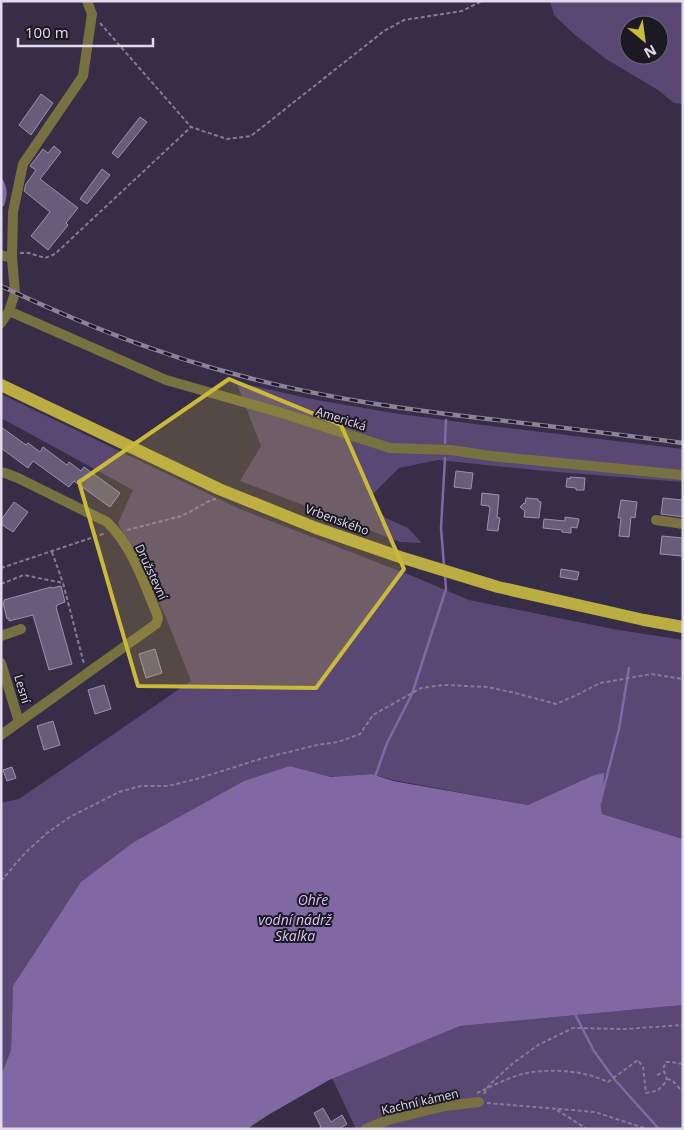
<svg xmlns="http://www.w3.org/2000/svg" width="684" height="1130" font-family="'Open Sans',sans-serif">
  <style>
    .green { fill: #594774; fill-rule: evenodd }
    .water { fill: #8069a3 }
    .lines { fill: none; stroke-linecap: round; stroke-linejoin: round }
    .stream { stroke: #8069a3; stroke-width: 2.5 }
    .building { fill: #675c7a; stroke: #9b90af }
    .path { stroke: #847c92; stroke-width: 2; stroke-dasharray: 4 2.5; stroke-linecap: butt }
    .minor { stroke: #777141; stroke-width: 10 }
    .major { stroke: #bbad41; stroke-width: 12 }
    .rail-casing { stroke: #8b8399; stroke-width: 4.5 }
    .rail { stroke: #1c1824; stroke-width: 2.5; stroke-dasharray: 8; stroke-linecap: butt }
    .marked { fill: #caba3a; fill-opacity: 0.2; stroke: #caba3a; stroke-width: 4; stroke-linejoin: round }
    .labels { text-anchor: middle; stroke-width: 4; stroke-linejoin: round; paint-order: stroke }
    .street-label { font-size: 12px; fill: #e0daeb; stroke: #1c1824 }
    .water-label { font-size: 14px; font-style: italic; fill: #d8c5f8; stroke: #1c1824 }
  </style>
  <rect width="100%" height="100%" fill="#372d47"/>
  <path class="green" d="M 550,1 L 683,1 L 683,104 L 674,103 L 658,90 L 606,59 L 575,35 L 554,15 ZM 629,25 L 659,25 L 659,55 L 629,55 Z
    M 236,382 L 311,399 L 393,413 L 482,425 L 683,449 L 683,482 L 545,471 L 438,460 L 399,468 L 370,497 L 375,507 L 386,518 L 408,528 L 422,543 L 400,542 L 240,481 L 261,446 Z
    M 1,394 L 240,509 L 410,575 L 469,600 L 613,629 L 683,640 L 683,839 L 602,814 L 600,799 L 603,790 L 603,774 L 594,775 L 528,805 L 393,780 L 372,774 L 331,777 L 290,766 L 13,986 L 11,1050 L 1,1075 L 1,803 L 19,799 L 191,681 L 165,615 L 118,523 L 133,490 L 1,418 Z
    M 683,1005 L 683,1129 L 356,1129 L 332,1078 L 460,1026 Z"/>
  <path class="water" d="M 1,177 C 8,187 8,194 4,206 L 1,207 Z
    M 290,766 L 331,777 L 372,774 L 393,781 L 528,805 L 594,775 L 604,773 L 603,790 L 600,799 L 602,814 L 683,839 L 683,1005 L 460,1026 L 329,1080 L 268,1115 L 247,1129 L 1,1129 L 1,1075 L 11,1050 L 13,986 L 81,882 L 134,842 L 244,781 Z"/>
  <g class="lines">
    <path class="stream" d="M 445,443 L 446,420
      M 444,566 L 441,528 L 445,458
      M 374,777 L 376,774 L 387,743 L 412,694 L 446,589 L 445,576
      M 600,803 L 619,729 L 629,668
      M 575,1014 L 594,1051 L 615,1080 L 659,1129"/>
  </g>
  <path class="building" d="M 41,94 L 53,103 L 31,135 L 19,125 Z
    M 140,117 L 147,122 L 118,158 L 112,153 Z
    M 54,146 L 61,152 L 40,179 L 78,208 L 66,223 L 68,225 L 48,250 L 31,236 L 50,212 L 24,191 L 26,184 L 36,170 L 30,166 L 43,149 L 48,153 Z
    M 102,169 L 110,175 L 87,204 L 80,199 Z
    M 1,427 L 26,445 L 28,443 L 40,452 L 43,447 L 67,465 L 69,462 L 81,471 L 84,467 L 120,493 L 110,507 L 74,481 L 69,487 L 33,461 L 28,468 L 1,448 Z
    M 456,471 L 473,473 L 471,489 L 454,487 Z
    M 570,477 L 585,478 L 584,490 L 576,490 L 576,488 L 566,487 L 567,478 L 570,479 Z
    M 482,493 L 499,495 L 497,517 L 500,518 L 498,531 L 487,530 L 490,507 L 489,507 L 489,506 L 481,505 Z
    M 526,498 L 538,499 L 538,501 L 541,502 L 539,518 L 524,517 L 525,511 L 520,507 L 524,503 L 525,504 Z
    M 663,498 L 683,500 L 683,517 L 661,514 Z
    M 621,500 L 637,502 L 635,518 L 631,517 L 629,537 L 619,536 L 621,518 L 618,518 Z
    M 14,502 L 28,512 L 13,532 L 1,524 L 1,520 Z
    M 565,517 L 579,519 L 577,528 L 571,527 L 571,533 L 562,532 L 562,530 L 543,528 L 544,519 L 565,521 Z
    M 662,536 L 683,538 L 683,556 L 660,554 Z
    M 561,569 L 579,572 L 577,580 L 560,577 Z
    M 61,586 L 65,602 L 57,605 L 57,606 L 56,607 L 72,664 L 49,670 L 33,615 L 9,621 L 9,618 L 7,619 L 3,603 L 4,603 L 4,600 L 51,587 L 52,588 Z
    M 155,649 L 162,673 L 146,678 L 139,654 Z
    M 104,685 L 111,709 L 95,714 L 88,690 Z
    M 53,721 L 60,745 L 44,750 L 37,726 Z
    M 12,767 L 16,778 L 7,781 L 3,770 Z
    M 323,1108 L 331,1122 L 342,1115 L 347,1124 L 339,1129 L 318,1129 L 321,1127 L 314,1113 Z"/>
  <g class="lines">
    <path class="path" d="M 100,23 L 191,127 L 227,139 L 251,136 L 384,31 L 404,20 L 462,11 L 482,1
      M 20,253 L 29,253 L 45,258 L 55,254 L 191,127
      M 127,530 L 182,516 L 211,500 L 216,499
      M 52,552 L 63,583
      M 1,568 L 106,533
      M 1,584 L 24,575 L 63,583 L 84,664
      M 1,881 L 25,853 L 47,833 L 70,817 L 119,792 L 141,786 L 168,786 L 200,778 L 260,759 L 317,745 L 338,742 L 360,734 L 373,715 L 421,688 L 444,685 L 488,687 L 515,693 L 556,704 L 577,695 L 600,683 L 618,680 L 651,674 L 683,679
      M 657,1075 L 664,1072
      M 667,1079 L 672,1080 L 683,1092
      M 477,1093 C 494,1085 513,1075 532,1072 C 557,1069 585,1071 608,1082 L 638,1060 L 643,1067 L 646,1093 C 658,1091 661,1090 667,1079 L 663,1069 L 666,1062 L 671,1062 L 683,1064
      M 484,1094 L 489,1085 L 512,1064 L 538,1045 L 573,1028 L 625,1029 L 683,1025
      M 487,1103 L 595,1112 L 647,1129
      M 557,1110 L 587,1129"/>
    <path class="minor" d="M 1,255 L 12,258
      M 9,311 L 166,380 L 282,413 L 390,448 L 451,450 L 491,456 L 683,475
      M 1,323 L 9,311 L 15,293 L 12,258 L 13,212 L 23,164 L 83,76 L 92,14 L 87,1
      M 1,472 L 5,473 L 18,478 L 107,522 C 132,546 143,581 156,612 L 158,618 L 156,624 L 1,735
      M 656,520 L 683,524
      M 1,636 L 21,629
      M 1,663 L 19,722
      M 366,1129 L 388,1120 L 445,1106 L 479,1102"/>
    <path class="major" d="M 1,385 L 219,489 L 316,528 L 400,557 L 498,587 L 644,620 L 683,627"/>
    <g class="rail-casing">
      <path id="rail" d="M 1,286 C 77,322 157,354 238,375 C 326,399 416,411 506,421 C 565,428 624,435 683,443"/>
    </g>
    <use href="#rail" class="rail"/>
  </g>
  <path class="marked" d="M 229,379 L 341,425 L 404,569 L 316,688 L 138,686 L 79,482 Z"/>
  <g class="labels">
    <g class="street-label">
      <text transform="translate(341 419) rotate(18)" y="4">Americká</text>
      <text transform="translate(337 520) rotate(20)" y="4">Vrbenského</text>
      <text transform="translate(151 572) rotate(65)" y="4">Družstevní</text>
      <text transform="translate(22 689) rotate(73)" y="4">Lesní</text>
      <text transform="translate(420 1102) rotate(-13)" y="4">Kachní kámen</text>
    </g>
    <g class="water-label">
      <text x="313" y="905">Ohře</text>
      <text x="295" y="925">vodní nádrž<tspan x="295" dy="16">Skalka</tspan></text>
    </g>
  </g>
  <rect width="684" height="1130" fill="none" stroke="#e0daeb" stroke-width="5"/>
  <g transform="translate(644 40) rotate(151)"><circle r="24" fill="#1c1824" stroke="#6a6674"/>
  <path d="M0-4L9 19L0 12L-9 19Z" fill="#caba3a"/>
  <text y="-8" font-size="14" font-weight="bold" text-anchor="middle" fill="#e0daeb">N</text>
  </g>
  <path d="M18 38v8h135v-8" fill="none" stroke="#e0daeb" stroke-width="2.5"/>
  <text x="25" y="38" font-size="15" fill="#e0daeb" stroke="#1c1824" stroke-width="4" paint-order="stroke">100 m</text>
</svg>
